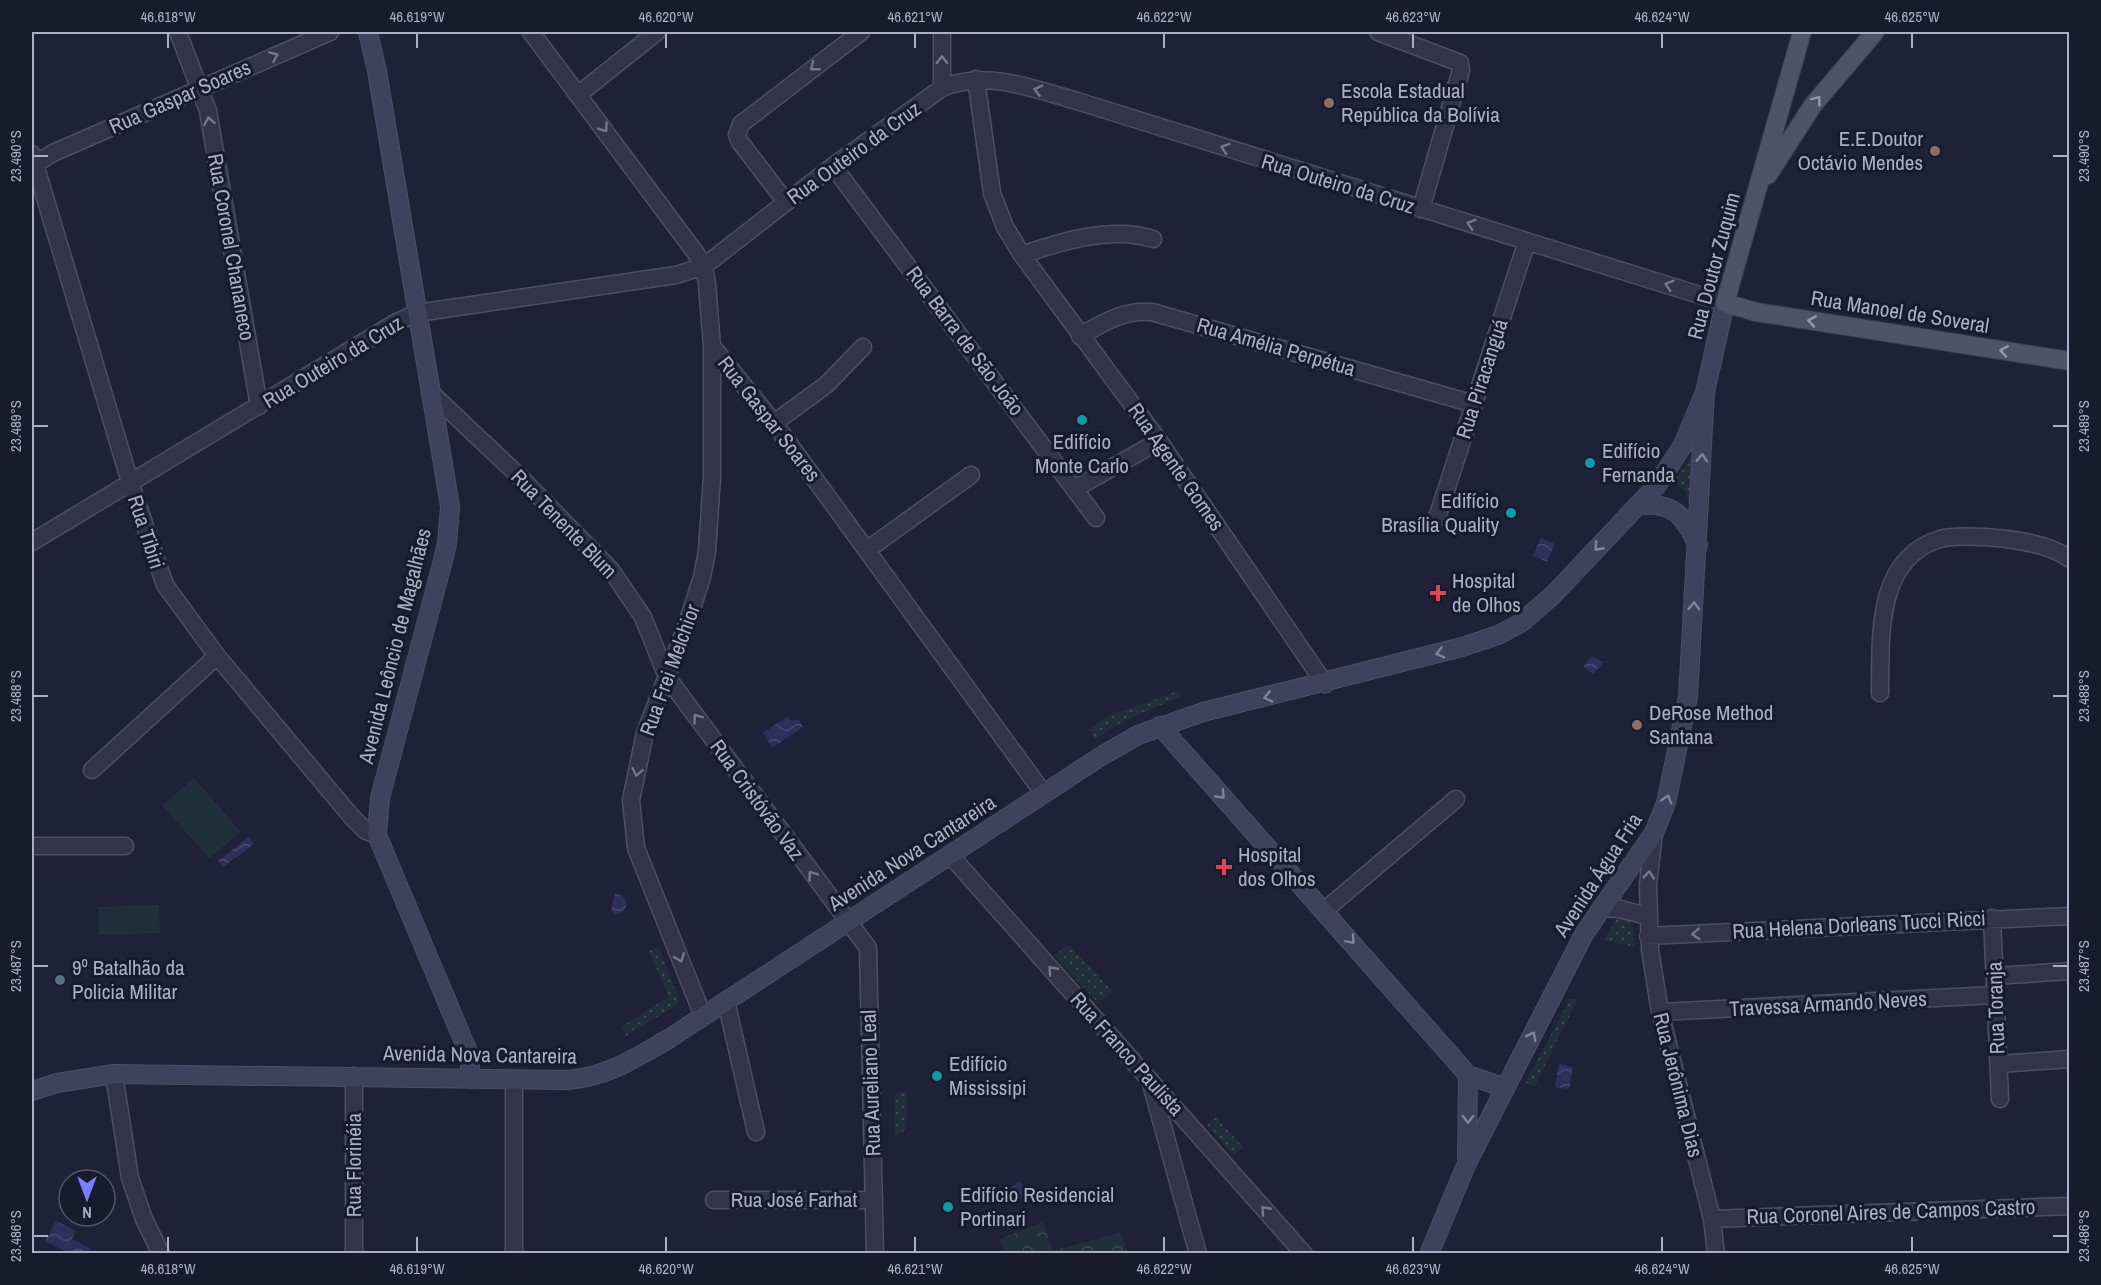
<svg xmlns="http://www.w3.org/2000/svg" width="2101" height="1285" font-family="'Archivo Narrow',sans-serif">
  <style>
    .park { fill: url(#park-crowns) }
    .garden { fill: url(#garden-dots) }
    .pitch { fill: #212f3a }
    .water { fill: url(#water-waves) }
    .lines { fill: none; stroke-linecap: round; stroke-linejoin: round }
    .minor-casing { stroke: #4d4f64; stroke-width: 19 }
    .secondary-casing { stroke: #4d4f64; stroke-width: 20 }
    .primary-casing { stroke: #393b50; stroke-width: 20 }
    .minor { stroke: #33344a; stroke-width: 16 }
    .secondary { stroke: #40415d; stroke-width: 18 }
    .primary { stroke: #50526a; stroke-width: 18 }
    .oneway { stroke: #76778e }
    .oneway2 { stroke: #9697af }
    .oneway3 { stroke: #81829c }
    .ticks { fill: none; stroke: #adaec6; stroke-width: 2 }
    .education-dot { fill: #8d6e63; stroke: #181a2e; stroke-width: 2 }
    .culture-dot { fill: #0f9aa8; stroke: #181a2e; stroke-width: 2 }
    .health-dot { fill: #e0444e; stroke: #181a2e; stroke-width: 2 }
    .service-dot { fill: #5c6f8a; stroke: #181a2e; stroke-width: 2 }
    .labels { text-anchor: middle; stroke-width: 6; stroke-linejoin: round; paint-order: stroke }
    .poi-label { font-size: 21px; fill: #adaec6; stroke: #181a2e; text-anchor: start }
    .street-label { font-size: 21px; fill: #adaec6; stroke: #181a2e }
    .neatline { fill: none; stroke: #adaec6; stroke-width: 2 }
    .ticks-label { font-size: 15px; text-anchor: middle; fill: #adaec6 }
  </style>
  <defs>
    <pattern id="park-crowns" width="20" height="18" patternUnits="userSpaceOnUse" patternTransform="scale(1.5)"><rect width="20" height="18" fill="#212f3a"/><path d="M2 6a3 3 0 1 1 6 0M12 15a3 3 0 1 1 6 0" fill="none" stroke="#3f4b55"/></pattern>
    <pattern id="garden-dots" width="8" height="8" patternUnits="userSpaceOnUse" patternTransform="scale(1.5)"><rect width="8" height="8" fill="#212f3a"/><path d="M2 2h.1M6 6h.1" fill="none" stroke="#3f4b55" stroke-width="1.8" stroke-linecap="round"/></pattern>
    <pattern id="water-waves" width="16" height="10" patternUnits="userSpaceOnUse" patternTransform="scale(1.5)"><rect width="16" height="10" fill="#2c305b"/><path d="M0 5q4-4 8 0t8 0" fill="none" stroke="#484b71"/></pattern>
  </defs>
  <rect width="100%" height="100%" fill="#1f2139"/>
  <path class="park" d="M 1043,1222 L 1053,1251 L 1120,1233 L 1128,1253 L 1005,1253 L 1000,1239 Z"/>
  <path class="garden" d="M 1694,452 L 1689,501 L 1685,491 L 1674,482 Z
    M 1178,691 L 1181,696 L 1124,721 L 1095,739 L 1089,730 L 1106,717 Z
    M 1619,914 L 1632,919 L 1635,947 L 1604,940 Z
    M 1069,945 L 1113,992 L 1098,1003 L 1054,955 Z
    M 659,947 L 679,999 L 678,1004 L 626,1036 L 622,1026 L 669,997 L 649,951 Z
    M 1570,999 L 1577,1000 L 1535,1086 L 1525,1083 Z
    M 907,1090 L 906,1129 L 895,1136 L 895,1095 Z
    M 1216,1117 L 1243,1147 L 1234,1155 L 1207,1125 Z"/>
  <path class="pitch" d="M 194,778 L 241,832 L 209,858 L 162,805 Z
    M 159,905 L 160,933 L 99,935 L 98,907 Z"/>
  <path class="water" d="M 1541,538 L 1555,544 L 1547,562 L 1533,556 Z
    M 1592,656 L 1604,662 L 1593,674 L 1583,666 Z
    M 788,716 L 790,720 L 799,720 L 803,727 L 772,748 L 763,733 Z
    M 249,837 L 254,844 L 223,867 L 218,861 Z
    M 615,893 L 624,897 L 627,904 L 624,911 L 616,915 L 611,912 Z
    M 1559,1064 L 1573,1067 L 1569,1089 L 1555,1087 Z
    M 1020,1181 L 1028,1194 L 1013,1204 L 1005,1191 Z
    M 56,1221 L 76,1231 L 72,1239 L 91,1249 L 89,1253 L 69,1253 L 45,1241 Z"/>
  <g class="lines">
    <g class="minor-casing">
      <path id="minor" d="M 178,32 L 208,111 L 259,406
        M 531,32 L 695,252 L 704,266 L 707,284 L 712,346 L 712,477 L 707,551 L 702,577 L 687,624 L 645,733 L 631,800 L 636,848 L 703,1016
        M 942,32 L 942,88
        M 1378,32 L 1460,63 L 1461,70 L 1421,209
        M 976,79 L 992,193 L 1005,227 L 1022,255 L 1159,441 L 1325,684
        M 579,94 L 657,32
        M 32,154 L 130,482 L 165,585 L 217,656 L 351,816 L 366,831 L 377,835
        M 32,166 L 53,153 L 330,32
        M 833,166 L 1096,518
        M 786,202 L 740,142 L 737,135 L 741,124 L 861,32
        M 1022,255 C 1062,241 1111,226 1153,239
        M 1080,336 C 1105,322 1123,310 1152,312 L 1474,404
        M 712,346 L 774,423 L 1044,794
        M 431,393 L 520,477 L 611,570 L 643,617 L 667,677 L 868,948 L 875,1254
        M 774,423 L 826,385 L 863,347
        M 1076,488 L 1159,441
        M 1437,518 L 1527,241
        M 32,542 L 395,323 L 417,313 L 676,275 L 704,266 L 833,166 L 942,88 C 986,69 1034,89 1077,101 L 1725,303
        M 867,550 L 971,475
        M 1880,693 C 1881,640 1874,559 1940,539 C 1955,535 1971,537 1986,537 C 2012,539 2048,543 2070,559
        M 92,770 L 217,656
        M 1654,833 L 1648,885 L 1650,950 L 1660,1012 L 1712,1219 L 1716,1254
        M 32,846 L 125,846
        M 950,855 L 1304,1254
        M 1601,908 L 1620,909 L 1647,916
        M 1325,910 L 1456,799
        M 1992,918 L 2000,1099
        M 1648,936 L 2070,916
        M 1995,976 L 2070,971
        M 726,1001 L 756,1132
        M 1660,1012 L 1995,995
        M 1999,1064 L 2070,1059
        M 114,1074 L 130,1178 L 144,1219 L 161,1254
        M 354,1076 L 354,1254
        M 1151,1084 L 1198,1254
        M 714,1200 L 874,1200
        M 1712,1219 L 2070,1206
        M 514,1254 L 514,1079"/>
    </g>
    <g class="secondary-casing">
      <path id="secondary" d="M 368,32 L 377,71 L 450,506 L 447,544 L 440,572 L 380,798 L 377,835 L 469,1054 L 471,1079
        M 1639,505 C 1675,502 1682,515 1698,545
        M 1160,726 L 1468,1075 L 1505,1088
        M 32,1091 L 57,1083 L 114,1074 L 567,1080 C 608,1077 635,1058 670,1038 L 1103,755 L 1138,735 L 1203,712 L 1462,647 L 1498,635 L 1521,623 L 1553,595 L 1657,485 L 1683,445 L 1705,392
        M 1467,1157 L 1468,1075
        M 1429,1254 L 1467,1163 L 1584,934 L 1654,833 L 1666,803 L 1688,697 L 1705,392 L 1725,303"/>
    </g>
    <g class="primary-casing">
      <path id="primary" d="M 1802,32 L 1725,303 L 1756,312 L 2070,361
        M 1768,175 L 1813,105 L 1875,32"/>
    </g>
    <use href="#minor" class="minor"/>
    <use href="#secondary" class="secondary"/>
    <use href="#primary" class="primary"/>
  </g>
  <defs><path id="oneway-chevron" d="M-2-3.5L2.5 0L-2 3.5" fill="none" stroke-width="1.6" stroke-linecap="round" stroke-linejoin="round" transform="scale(1.5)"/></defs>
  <g class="oneway">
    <use href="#oneway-chevron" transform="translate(274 56) rotate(-24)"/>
    <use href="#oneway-chevron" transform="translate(942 60) rotate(-90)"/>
    <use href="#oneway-chevron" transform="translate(814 67) rotate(142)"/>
    <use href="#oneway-chevron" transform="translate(1038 90) rotate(-165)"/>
    <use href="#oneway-chevron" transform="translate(209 121) rotate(-100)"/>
    <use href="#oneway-chevron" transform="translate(604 128) rotate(54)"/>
    <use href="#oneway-chevron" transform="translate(1225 148) rotate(-162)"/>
    <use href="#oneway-chevron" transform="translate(1471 224) rotate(-163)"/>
    <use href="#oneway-chevron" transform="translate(1669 285) rotate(-163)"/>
    <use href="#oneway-chevron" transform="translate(697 718) rotate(-126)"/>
    <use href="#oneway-chevron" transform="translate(637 772) rotate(102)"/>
    <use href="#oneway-chevron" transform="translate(812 875) rotate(-126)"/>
    <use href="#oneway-chevron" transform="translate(1649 875) rotate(-84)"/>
    <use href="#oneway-chevron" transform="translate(1696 934) rotate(177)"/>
    <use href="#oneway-chevron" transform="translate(680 958) rotate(69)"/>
    <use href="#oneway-chevron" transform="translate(1052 970) rotate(-132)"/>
    <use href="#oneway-chevron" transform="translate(1265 1210) rotate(-132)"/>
  </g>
  <g class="oneway2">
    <use href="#oneway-chevron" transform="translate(1817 100) rotate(-52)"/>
    <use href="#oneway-chevron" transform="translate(1812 321) rotate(-171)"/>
    <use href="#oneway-chevron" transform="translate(2004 351) rotate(-171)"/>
  </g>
  <g class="oneway3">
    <use href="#oneway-chevron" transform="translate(1702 458) rotate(-87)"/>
    <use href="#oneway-chevron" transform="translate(1598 547) rotate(132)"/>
    <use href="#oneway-chevron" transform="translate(1694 606) rotate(-87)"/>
    <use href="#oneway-chevron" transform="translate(1440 653) rotate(165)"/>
    <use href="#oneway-chevron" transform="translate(1268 697) rotate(167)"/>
    <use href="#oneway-chevron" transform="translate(1221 795) rotate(48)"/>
    <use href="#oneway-chevron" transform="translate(1667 799) rotate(-74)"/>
    <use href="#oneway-chevron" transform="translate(1351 940) rotate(49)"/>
    <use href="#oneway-chevron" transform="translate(1532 1036) rotate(-63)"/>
    <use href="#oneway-chevron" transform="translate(1468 1119) rotate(91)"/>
  </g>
  <path class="ticks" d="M 168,33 L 168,48M 417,33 L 417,48M 666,33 L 666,48M 915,33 L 915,48M 1164,33 L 1164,48M 1413,33 L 1413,48M 1662,33 L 1662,48M 1912,33 L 1912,48M 33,156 L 48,156M 2053,156 L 2068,156M 33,426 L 48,426M 2053,426 L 2068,426M 33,696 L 48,696M 2053,696 L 2068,696M 33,966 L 48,966M 2053,966 L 2068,966M 33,1236 L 48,1236M 2053,1236 L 2068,1236M 168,1237 L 168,1252M 417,1237 L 417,1252M 666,1237 L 666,1252M 915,1237 L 915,1252M 1164,1237 L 1164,1252M 1413,1237 L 1413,1252M 1662,1237 L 1662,1252M 1912,1237 L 1912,1252"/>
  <g class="education-dot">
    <circle cx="1329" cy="103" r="6"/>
    <circle cx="1935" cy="151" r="6"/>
    <circle cx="1637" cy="725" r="6"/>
  </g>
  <g class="culture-dot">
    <circle cx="1082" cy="420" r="6"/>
    <circle cx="1590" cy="463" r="6"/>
    <circle cx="1511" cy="513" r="6"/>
    <circle cx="937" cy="1076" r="6"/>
    <circle cx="948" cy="1207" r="6"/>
  </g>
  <g class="health-dot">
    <path d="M1435 584h6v6h6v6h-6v6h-6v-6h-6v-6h6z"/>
    <path d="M1221 858h6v6h6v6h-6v6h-6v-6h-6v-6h6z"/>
  </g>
  <circle class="service-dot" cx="60" cy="980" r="6"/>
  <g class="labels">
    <g class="poi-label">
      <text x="1341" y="98">Escola Estadual<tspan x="1341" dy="24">República da Bolívia</tspan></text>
      <text x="1923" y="146" text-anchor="end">E.E.Doutor<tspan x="1923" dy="24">Octávio Mendes</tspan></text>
      <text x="1082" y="449" text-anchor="middle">Edifício<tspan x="1082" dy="24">Monte Carlo</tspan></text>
      <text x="1602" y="458">Edifício<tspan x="1602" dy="24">Fernanda</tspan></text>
      <text x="1499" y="508" text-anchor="end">Edifício<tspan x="1499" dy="24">Brasília Quality</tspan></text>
      <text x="1452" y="588">Hospital<tspan x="1452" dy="24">de Olhos</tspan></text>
      <text x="1649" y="720">DeRose Method<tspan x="1649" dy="24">Santana</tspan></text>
      <text x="1238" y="862">Hospital<tspan x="1238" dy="24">dos Olhos</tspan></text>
      <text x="72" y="975">9º Batalhão da<tspan x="72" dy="24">Policia Militar</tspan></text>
      <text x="949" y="1071">Edifício<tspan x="949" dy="24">Mississipi</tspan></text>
      <text x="960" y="1202">Edifício Residencial<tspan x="960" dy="24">Portinari</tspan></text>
    </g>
    <g class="street-label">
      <text transform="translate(180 97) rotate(-24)" y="7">Rua Gaspar Soares</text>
      <text transform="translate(854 153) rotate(-36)" y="7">Rua Outeiro da Cruz</text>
      <text transform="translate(1338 184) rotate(17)" y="7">Rua Outeiro da Cruz</text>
      <text transform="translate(231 247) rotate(80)" y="7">Rua Coronel Chananeco</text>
      <text transform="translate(1714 266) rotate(-75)" y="7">Rua Doutor Zuquim</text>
      <text transform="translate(1900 312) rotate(9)" y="7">Rua Manoel de Soveral</text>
      <text transform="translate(965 341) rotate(53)" y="7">Rua Barra de São João</text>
      <text transform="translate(1276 347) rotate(16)" y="7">Rua Amélia Perpétua</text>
      <text transform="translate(333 362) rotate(-31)" y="7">Rua Outeiro da Cruz</text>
      <text transform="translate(1482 379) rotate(-72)" y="7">Rua Piracanguá</text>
      <text transform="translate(769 419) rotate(52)" y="7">Rua Gaspar Soares</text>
      <text transform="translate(1176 467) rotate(55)" y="7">Rua Agente Gomes</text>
      <text transform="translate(564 524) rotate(46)" y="7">Rua Tenente Blum</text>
      <text transform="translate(146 532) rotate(72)" y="7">Rua Tibiri</text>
      <text transform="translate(395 646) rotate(-76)" y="7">Avenida Leôncio de Magalhães</text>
      <text transform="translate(670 670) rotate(-70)" y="7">Rua Frei Melchior</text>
      <text transform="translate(757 800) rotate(54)" y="7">Rua Cristóvão Vaz</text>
      <text transform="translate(912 853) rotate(-33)" y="7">Avenida Nova Cantareira</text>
      <text transform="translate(1598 875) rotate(-57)" y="7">Avenida Água Fria</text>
      <text transform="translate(1859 925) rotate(-3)" y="7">Rua Helena Dorleans Tucci Ricci</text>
      <text transform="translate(1828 1004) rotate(-3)" y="7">Travessa Armando Neves</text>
      <text transform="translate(1996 1008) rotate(-92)" y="7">Rua Toranja</text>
      <text transform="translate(1127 1054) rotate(48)" y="7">Rua Franco Paulista</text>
      <text transform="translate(480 1055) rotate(1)" y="7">Avenida Nova Cantareira</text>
      <text transform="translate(871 1083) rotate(-92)" y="7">Rua Aureliano Leal</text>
      <text transform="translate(1678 1085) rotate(76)" y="7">Rua Jerônima Dias</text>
      <text transform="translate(354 1165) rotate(-90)" y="7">Rua Florinéia</text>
      <text x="794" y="1207">Rua José Farhat</text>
      <text transform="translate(1891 1212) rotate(-2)" y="7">Rua Coronel Aires de Campos Castro</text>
    </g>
  </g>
  <rect width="2101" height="1285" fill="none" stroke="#181a2e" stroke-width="66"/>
  <g transform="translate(87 1198) rotate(180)"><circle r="28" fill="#181a2e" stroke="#54556b" stroke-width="1.5"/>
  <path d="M0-4.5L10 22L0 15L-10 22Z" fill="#7a7ffe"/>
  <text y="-9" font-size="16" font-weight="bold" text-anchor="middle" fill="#adaec6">N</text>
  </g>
  <rect x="33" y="33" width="2035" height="1219" class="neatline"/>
  <g class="ticks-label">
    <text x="168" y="22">46.618°W</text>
    <text x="417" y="22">46.619°W</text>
    <text x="666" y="22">46.620°W</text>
    <text x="915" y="22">46.621°W</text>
    <text x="1164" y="22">46.622°W</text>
    <text x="1413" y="22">46.623°W</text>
    <text x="1662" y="22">46.624°W</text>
    <text x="1912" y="22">46.625°W</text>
    <text transform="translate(2084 156) rotate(-90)" y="5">23.490°S</text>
    <text transform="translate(16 156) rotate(-90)" y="5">23.490°S</text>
    <text transform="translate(2084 426) rotate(-90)" y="5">23.489°S</text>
    <text transform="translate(16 426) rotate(-90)" y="5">23.489°S</text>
    <text transform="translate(2084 696) rotate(-90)" y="5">23.488°S</text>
    <text transform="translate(16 696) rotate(-90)" y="5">23.488°S</text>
    <text transform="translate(2084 966) rotate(-90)" y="5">23.487°S</text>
    <text transform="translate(16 966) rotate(-90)" y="5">23.487°S</text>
    <text transform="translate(2084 1236) rotate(-90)" y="5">23.486°S</text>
    <text transform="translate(16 1236) rotate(-90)" y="5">23.486°S</text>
    <text x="168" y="1274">46.618°W</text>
    <text x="417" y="1274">46.619°W</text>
    <text x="666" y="1274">46.620°W</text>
    <text x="915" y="1274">46.621°W</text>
    <text x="1164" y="1274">46.622°W</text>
    <text x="1413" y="1274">46.623°W</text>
    <text x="1662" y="1274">46.624°W</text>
    <text x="1912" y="1274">46.625°W</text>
  </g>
</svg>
